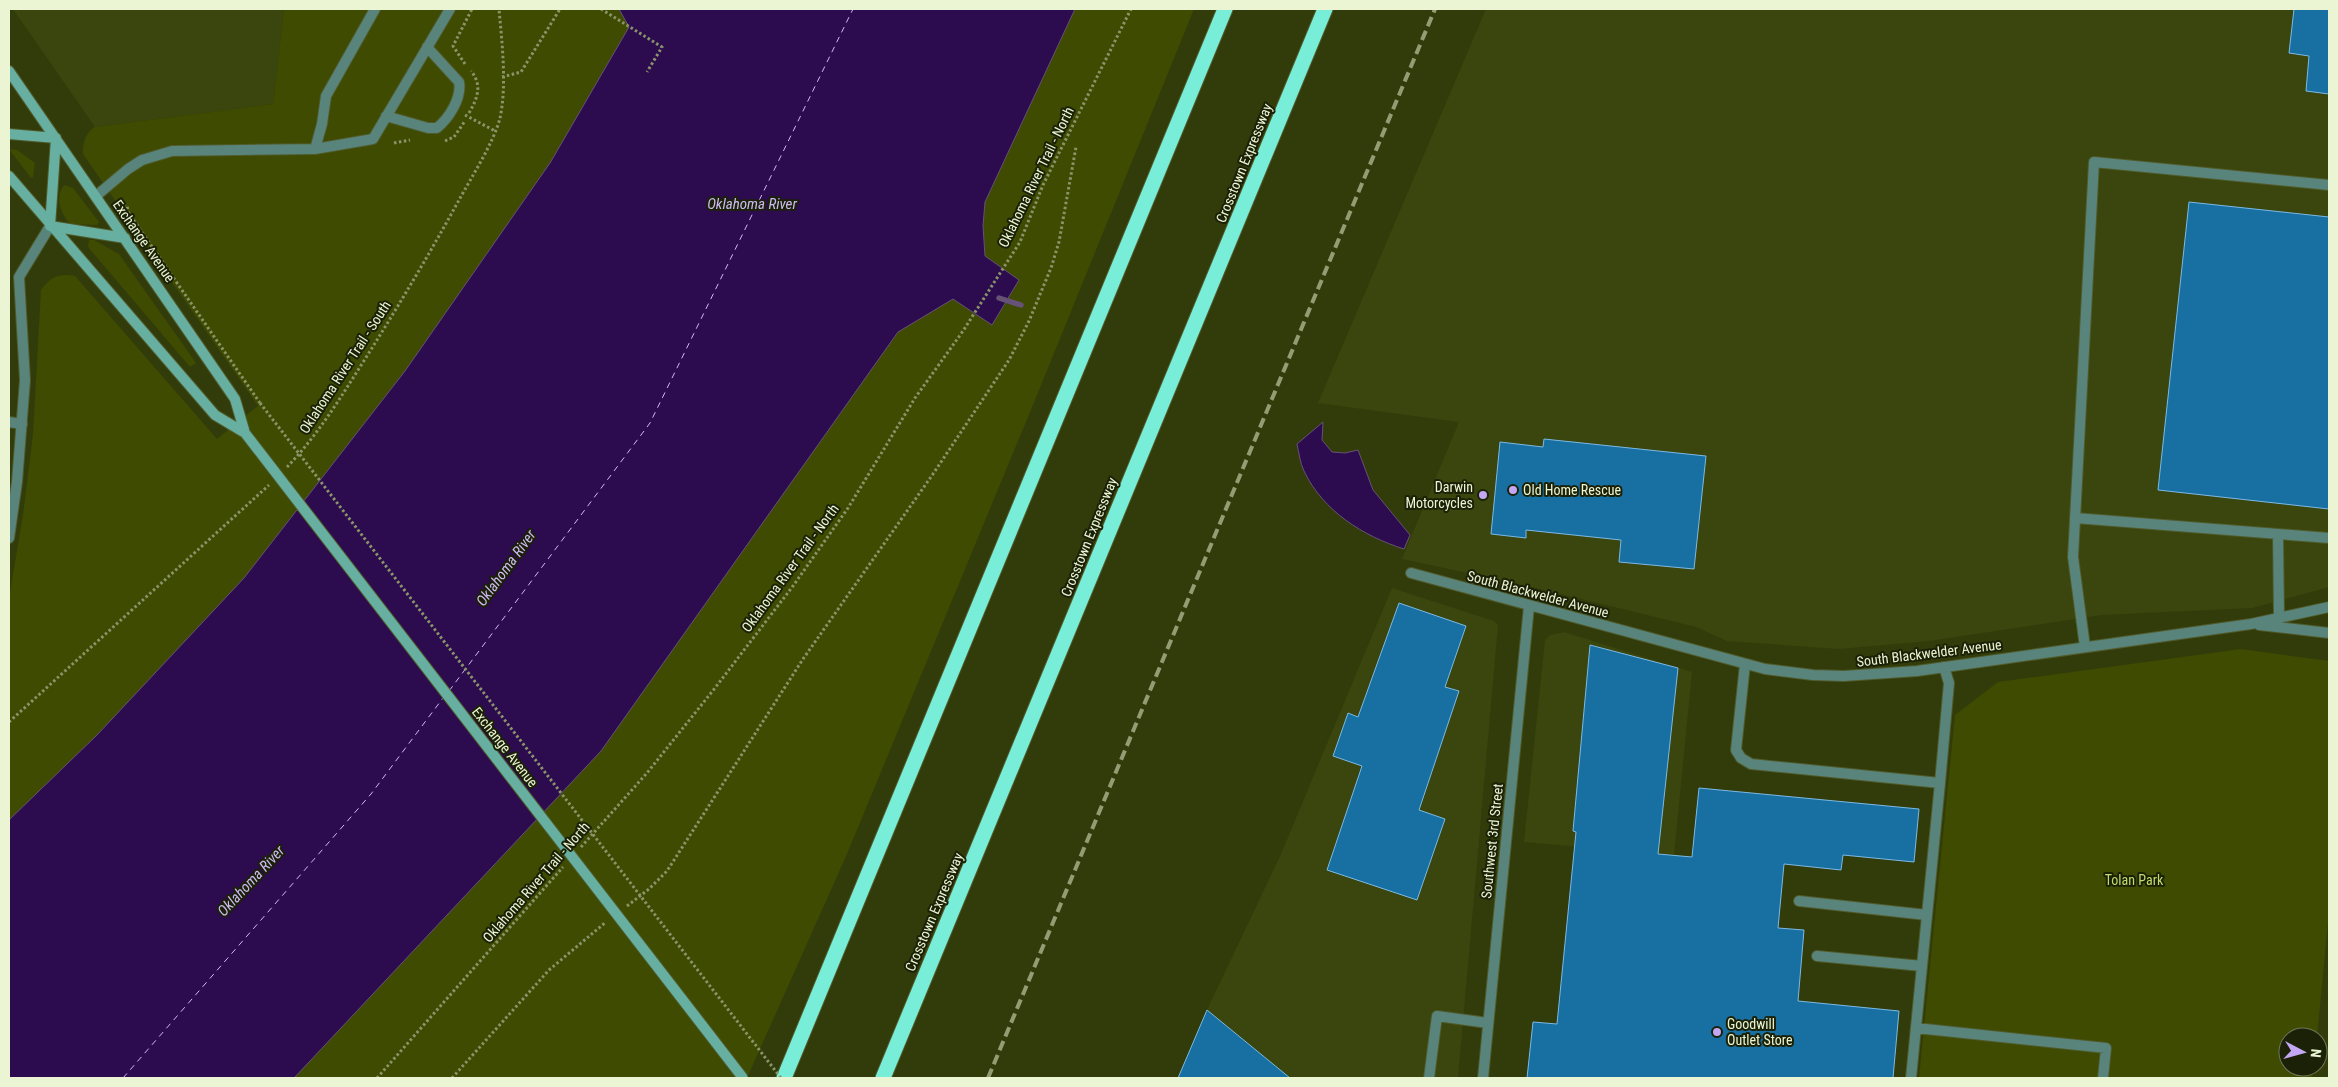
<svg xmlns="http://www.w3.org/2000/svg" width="2338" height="1087" font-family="'Roboto Condensed',sans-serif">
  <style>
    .built { fill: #3a460d }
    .green { fill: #3e4b01 }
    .water { fill: #2c0c4e; stroke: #655276 }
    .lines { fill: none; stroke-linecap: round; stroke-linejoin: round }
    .stream { stroke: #655276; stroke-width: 5.5 }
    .ferry { stroke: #cebaf5; stroke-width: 1; stroke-dasharray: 6 5; stroke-linecap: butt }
    .building { fill: #176fa2; stroke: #7cbae6 }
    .lane-casing { stroke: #505a2a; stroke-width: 12 }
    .street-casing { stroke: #505a2a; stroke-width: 12 }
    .secondary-casing { stroke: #505a2a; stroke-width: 12 }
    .highway-casing { stroke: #505a2a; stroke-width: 17 }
    .path { stroke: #8a946a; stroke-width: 3; stroke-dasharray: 2.5 2.5; stroke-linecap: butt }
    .lane { stroke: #58847b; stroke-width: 10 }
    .street { stroke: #58847b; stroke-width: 10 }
    .secondary { stroke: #66afa1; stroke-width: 10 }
    .highway { stroke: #78eed9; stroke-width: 15 }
    .rail { stroke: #939d74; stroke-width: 4; stroke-dasharray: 10 5; stroke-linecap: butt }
    .secondary-bridge-casing { stroke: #505a2a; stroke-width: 12; stroke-linecap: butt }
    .path-bridge { stroke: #8a946a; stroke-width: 3; stroke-dasharray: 2.5 2.5; stroke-linecap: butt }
    .secondary-bridge { stroke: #66afa1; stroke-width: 10 }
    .poi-dot { fill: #c3a7f2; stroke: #1b2107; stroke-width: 2 }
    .labels { text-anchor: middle; stroke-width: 4; stroke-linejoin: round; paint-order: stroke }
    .street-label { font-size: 14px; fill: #ebf5d4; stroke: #1b2107 }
    .poi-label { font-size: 14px; fill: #ebf5d4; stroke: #1b2107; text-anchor: start }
    .park-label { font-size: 14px; fill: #c1db6c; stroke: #1b2107 }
    .water-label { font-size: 15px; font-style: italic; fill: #cebaf5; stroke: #1b2107 }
  </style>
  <rect width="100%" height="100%" fill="#323c0a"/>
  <path class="built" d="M 13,9 L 284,9 L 273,104 L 95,127 Z
    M 1486,9 L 2329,9 L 2329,587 L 2252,608 L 2101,615 L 1929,641 L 1839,649 L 1727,641 L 1696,627 L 1528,586 L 1402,559 L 1459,422 L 1318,403 Z
    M 1392,588 L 1494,621 L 1498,625 L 1458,1078 L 1178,1078 L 1207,1010 L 1281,854 Z
    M 1564,632 L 1692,672 L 1674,855 L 1524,842 L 1545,640 L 1550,635 Z"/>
  <path class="green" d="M 284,9 L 1194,9 L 1035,400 L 847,854 L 747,1078 L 9,1078 L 9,598 L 23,515 L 33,434 L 41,290 C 51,277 58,273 75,276 L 217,439 L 258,406 L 83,154 C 82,145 86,131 95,127 L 273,104 Z
    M 9,149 L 17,150 L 35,163 L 33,177 L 31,178 Z
    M 64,185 L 73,188 L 99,222 L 97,225 L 70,224 C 61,213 54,198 64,185 Z
    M 89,240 L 94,240 L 119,254 L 196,363 L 190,367 L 88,247 Z
    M 2241,649 L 2329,661 L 2329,912 L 2317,1037 L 2288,1037 L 2288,1067 L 2314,1067 L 2312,1078 L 1919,1078 L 1955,715 L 1998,682 Z"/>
  <path class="water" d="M 619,9 L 1075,9 L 985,202 L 983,226 L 985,256 L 1019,280 L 992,325 L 953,299 L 898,332 L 601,751 L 294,1078 L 9,1078 L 9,820 L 97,735 L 244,578 L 405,371 L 550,163 L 629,27 Z
    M 1323,422 L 1322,440 L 1332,452 L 1345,453 L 1358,450 L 1373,490 L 1410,535 L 1404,549 C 1363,536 1323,511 1304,471 C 1300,463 1299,453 1297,444 Z"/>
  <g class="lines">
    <path class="stream" d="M 999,298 L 1021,305"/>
    <path class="ferry" d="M 449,691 L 650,423 L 853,9
      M 123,1078 L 371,794 L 443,698"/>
  </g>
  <path class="building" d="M 2294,9 L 2329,9 L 2329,94 L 2306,91 L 2309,56 L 2289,53 Z
    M 2189,202 L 2329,217 L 2329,509 L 2158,490 Z
    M 1544,439 L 1706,456 L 1694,569 L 1619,562 L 1621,540 L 1526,530 L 1526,538 L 1491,534 L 1500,442 L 1543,447 Z
    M 1399,603 L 1466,626 L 1445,687 L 1459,691 L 1419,810 L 1445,819 L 1417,900 L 1327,870 L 1362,766 L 1333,756 L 1348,713 L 1358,717 Z
    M 1590,645 L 1678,668 L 1658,854 L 1692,857 L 1699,788 L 1919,809 L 1914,862 L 1843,855 L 1841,870 L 1784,864 L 1778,928 L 1804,930 L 1798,1001 L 1899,1011 L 1893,1078 L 1527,1078 L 1533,1022 L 1557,1024 L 1576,832 L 1573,831 Z
    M 1207,1010 L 1290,1078 L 1178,1078 Z"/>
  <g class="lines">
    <g class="lane-casing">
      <path id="lane" d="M 386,116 L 428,128 L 437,128 C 449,118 462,98 459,82 L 427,47
        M 315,149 L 322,124 L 326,96 L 375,9
        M 96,196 L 128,169 L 142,160 L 172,151 L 315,149 L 373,139 L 450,9
        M 9,422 L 22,424
        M 2075,518 L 2329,538
        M 2278,534 L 2279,618
        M 2085,647 L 2073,557 L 2094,162 L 2329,185
        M 1745,664 L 1736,750 L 1741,758 L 1751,764 L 1940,783 L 1949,683 L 1944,667
        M 1799,901 L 1927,915
        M 1817,956 L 1922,966
        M 1916,1028 L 2106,1048 L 2103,1078
        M 1429,1078 L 1437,1016 L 1488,1023
        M 1911,1078 L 1940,783"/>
    </g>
    <g class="street-casing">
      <path id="street" d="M 9,538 L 17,482 L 25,380 L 19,277 L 50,226
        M 1411,573 L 1765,669 L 1813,675 L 1844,676 L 1917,671 L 2251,624 L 2329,607
        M 2259,625 L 2329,633
        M 1483,1078 L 1529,606"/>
    </g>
    <g class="secondary-casing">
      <path id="secondary" d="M 9,71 L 235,399 L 245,433
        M 9,134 L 56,138
        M 9,176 L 215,415 L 245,433
        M 50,226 L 56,138
        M 50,226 L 125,238"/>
    </g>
    <g class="highway-casing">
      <path id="highway" d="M 784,1078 L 1225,9
        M 883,1078 L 1325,9"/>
    </g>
    <path class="path" d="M 601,9 L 662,47 L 647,72
      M 465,64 L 453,46 L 472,9
      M 502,77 L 521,72 L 560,9
      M 469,113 C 477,99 483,86 471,71
      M 465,115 L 495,131
      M 445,141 L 454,137 L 465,121
      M 394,143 L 410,140
      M 123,205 L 127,206 L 128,212 L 260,403
      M 287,467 C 319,434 342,395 367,356 C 399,305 430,253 459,200 C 471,178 494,142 500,118 C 507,86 502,42 499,9
      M 9,722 L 269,485
      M 581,847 L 647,773 L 715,688 L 793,586 L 848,508 L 915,398 L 963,331 L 1020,242 L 1043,185 L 1131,9
      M 627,906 L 649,889 L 667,871 L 803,659 L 933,474 L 1009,360 L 1029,321 L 1051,268 L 1059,242 L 1076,147
      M 377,1078 L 563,867
      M 452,1078 L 549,970 L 606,922"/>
    <use href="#lane" class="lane"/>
    <use href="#street" class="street"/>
    <use href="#secondary" class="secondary"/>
    <use href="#highway" class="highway"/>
    <path class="rail" d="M 988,1078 L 1435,9"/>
    <g class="secondary-bridge-casing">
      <path id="secondary-bridge" d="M 245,433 L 743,1078"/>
    </g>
    <path class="path-bridge" d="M 260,403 L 781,1078"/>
    <use href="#secondary-bridge" class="secondary-bridge"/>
  </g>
  <g class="poi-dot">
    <circle cx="1513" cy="490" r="5"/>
    <circle cx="1483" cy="495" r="5"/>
    <circle cx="1717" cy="1032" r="5"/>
  </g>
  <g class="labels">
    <g class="street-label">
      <text transform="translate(1244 163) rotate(-68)" y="5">Crosstown Expressway</text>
      <text transform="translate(1036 177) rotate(-64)" y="5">Oklahoma River Trail - North</text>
      <text transform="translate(144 241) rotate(55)" y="5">Exchange Avenue</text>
      <text transform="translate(345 367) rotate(-57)" y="5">Oklahoma River Trail - South</text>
      <text transform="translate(1089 537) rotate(-68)" y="5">Crosstown Expressway</text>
      <text transform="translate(790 568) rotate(-54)" y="5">Oklahoma River Trail - North</text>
      <text transform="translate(1538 594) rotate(15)" y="5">South Blackwelder Avenue</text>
      <text transform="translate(1929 653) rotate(-7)" y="5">South Blackwelder Avenue</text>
      <text transform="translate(505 747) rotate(52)" y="5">Exchange Avenue</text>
      <text transform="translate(1492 841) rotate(-84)" y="5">Southwest 3rd Street</text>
      <text transform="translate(536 882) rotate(-49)" y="5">Oklahoma River Trail - North</text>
      <text transform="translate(934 912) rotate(-67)" y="5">Crosstown Expressway</text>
    </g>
    <g class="poi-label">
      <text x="1473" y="492" text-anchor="end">Darwin<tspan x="1473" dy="16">Motorcycles</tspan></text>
      <text x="1523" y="495">Old Home Rescue</text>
      <text x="1727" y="1029">Goodwill<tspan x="1727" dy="16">Outlet Store</tspan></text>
    </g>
    <g class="park-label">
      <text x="2134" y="885">Tolan Park</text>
    </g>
    <g class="water-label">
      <text x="752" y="209">Oklahoma River</text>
      <text transform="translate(506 568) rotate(-54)" y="5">Oklahoma River</text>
      <text transform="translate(251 881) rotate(-47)" y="5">Oklahoma River</text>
    </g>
  </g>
  <rect width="2338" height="1087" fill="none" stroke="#ebf5d4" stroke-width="20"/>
  <g transform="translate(2303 1052) rotate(96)"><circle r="24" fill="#1b2107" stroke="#6e7659"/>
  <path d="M0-4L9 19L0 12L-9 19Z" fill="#c3a7f2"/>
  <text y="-8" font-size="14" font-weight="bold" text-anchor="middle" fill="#ebf5d4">N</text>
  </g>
</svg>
